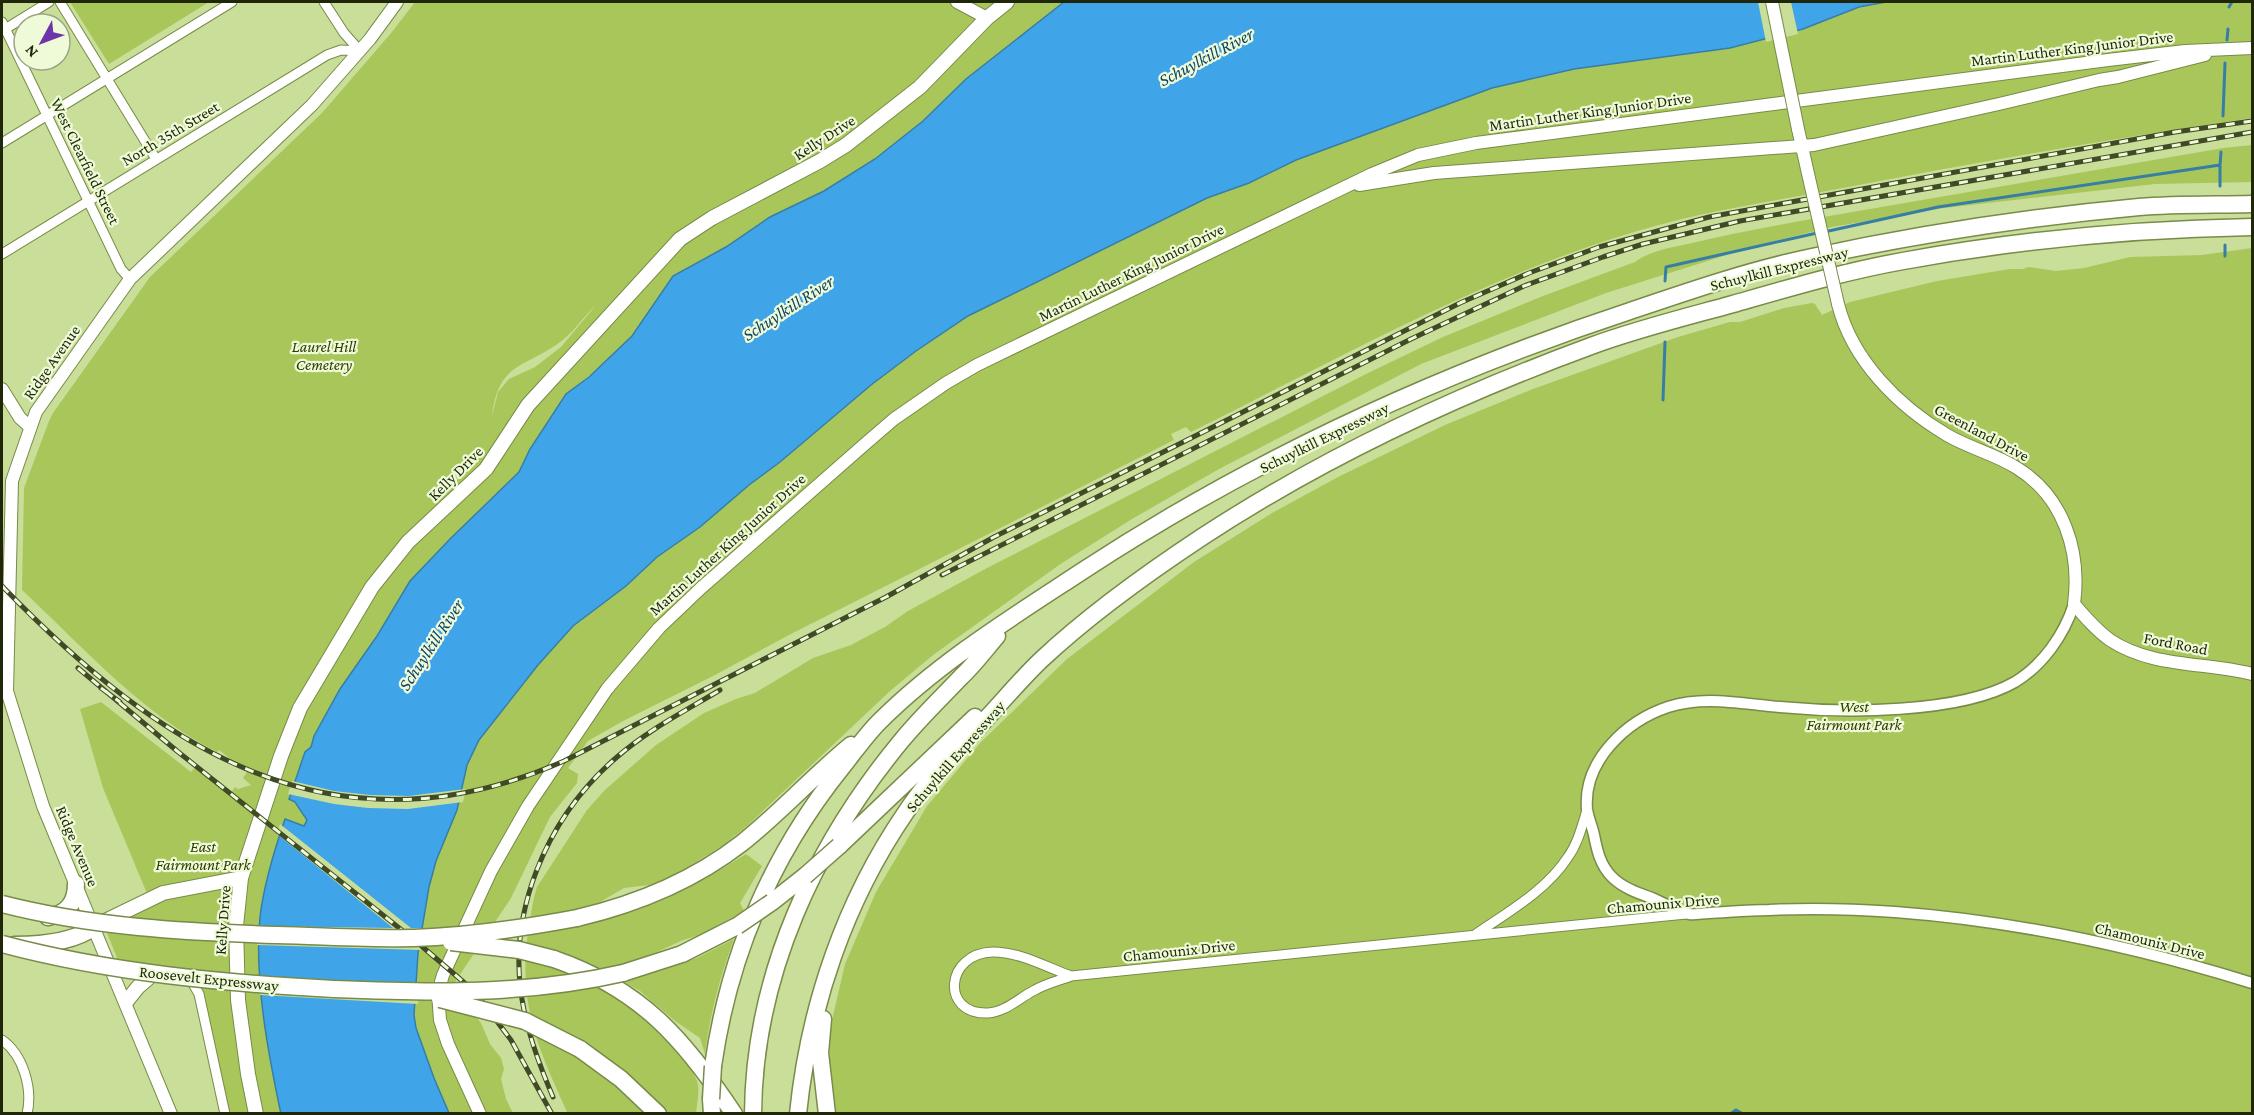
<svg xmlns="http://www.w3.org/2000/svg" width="2254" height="1115" font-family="'Crimson Pro',serif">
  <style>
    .green { fill: #a9c65a; fill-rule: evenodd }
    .water { fill: #40a4e9; stroke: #367ea6; stroke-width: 1.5 }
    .pier { fill: #c9de98 }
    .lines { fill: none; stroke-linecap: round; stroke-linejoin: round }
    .stream { stroke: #367ea6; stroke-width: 3 }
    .minor-casing { stroke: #788b48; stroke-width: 11 }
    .tertiary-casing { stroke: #788b48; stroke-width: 13 }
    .secondary-casing { stroke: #788b48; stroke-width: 14 }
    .primary-casing { stroke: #788b48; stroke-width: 16 }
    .motorway-casing { stroke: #788b48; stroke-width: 19 }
    .minor { stroke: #fff; stroke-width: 9 }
    .tertiary { stroke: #fff; stroke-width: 10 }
    .secondary { stroke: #fff; stroke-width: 12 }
    .primary { stroke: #fff; stroke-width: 14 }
    .motorway { stroke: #fff; stroke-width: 16 }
    .rail-casing { stroke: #404a26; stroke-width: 5 }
    .rail { stroke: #effbd8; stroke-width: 3; stroke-dasharray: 9; stroke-linecap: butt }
    .secondary-bridge-casing { stroke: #788b48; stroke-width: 14; stroke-linecap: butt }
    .motorway-bridge-casing { stroke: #788b48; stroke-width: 19; stroke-linecap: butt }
    .secondary-bridge { stroke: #fff; stroke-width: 12 }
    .motorway-bridge { stroke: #fff; stroke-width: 16 }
    .labels { text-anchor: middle; stroke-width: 4.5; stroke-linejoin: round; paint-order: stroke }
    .street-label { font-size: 16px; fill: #1f260a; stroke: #effbd8 }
    .park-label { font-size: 16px; font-style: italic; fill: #2e3b00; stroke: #effbd8 }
    .water-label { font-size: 18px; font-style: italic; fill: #0d4366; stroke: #effbd8 }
  </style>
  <rect width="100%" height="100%" fill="#c9de98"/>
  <path class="green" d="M 70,2 L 209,2 L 109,64 Z
    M 415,2 L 1064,2 L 966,79 L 923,121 L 875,159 L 824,191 L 770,217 L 726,247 L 673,276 L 632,336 L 614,356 L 566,394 L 530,449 L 519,472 L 483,506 L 410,581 L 314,736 L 311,747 L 305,752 L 295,802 L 307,820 L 304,826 L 293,822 L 262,983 L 270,1062 L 281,1113 L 229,1113 L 200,976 L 119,963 L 106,930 L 151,903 L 103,788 L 80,709 L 101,702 L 191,772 L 196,766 L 230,794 L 235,787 L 238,789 L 251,785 L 243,778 L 247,772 L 219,750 L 217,752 C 142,714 83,647 22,590 L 24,488 L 49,421 L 53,413 L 150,277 L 322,113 L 392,32 ZM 596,305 L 561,347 L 535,367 L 509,379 L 498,392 L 492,416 C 498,360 528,368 564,339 C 576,329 585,315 596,305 ZM 484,448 C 481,461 449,488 438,497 L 435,492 Z
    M 1886,2 L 2252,2 L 2252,118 C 2116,138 1979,162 1843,188 C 1770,202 1696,212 1624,235 C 1473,282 1332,362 1191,432 L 1186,427 L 1171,434 L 1174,440 L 789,635 L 715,675 L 623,721 L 588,741 L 568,768 L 578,774 L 577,783 L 550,817 L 511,898 L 451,988 L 481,1023 L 490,1044 L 501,1058 L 504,1069 L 501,1079 L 506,1099 L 513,1113 L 449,1114 L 434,1078 L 416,1028 L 414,1015 L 418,953 L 429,887 L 436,861 L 457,810 L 467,765 L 479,740 L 538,665 L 573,626 L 626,586 L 657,557 L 700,527 L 749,485 L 780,462 L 871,385 L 916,351 L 968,316 L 1207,198 L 1249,183 L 1296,160 L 1492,88 L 1574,69 L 1730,48 L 1803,29 L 1859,7 Z
    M 2252,145 L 2252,182 L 2155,184 L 1944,208 L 1832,227 L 1755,246 L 1606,293 L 1421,364 L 1219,469 L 1132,519 L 1062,563 L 933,655 L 890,691 L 747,826 L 722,846 L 676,874 L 649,885 L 624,888 L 595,905 L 578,924 C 639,918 695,886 746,854 L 762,866 L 740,903 L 744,911 L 700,935 L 683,940 L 648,956 L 656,972 L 697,958 L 734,939 C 720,976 710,1014 705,1054 L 700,1038 L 675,1021 L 640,991 L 604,970 L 566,957 L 569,968 C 614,996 677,1029 697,1081 C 700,1090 697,1104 696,1113 L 669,1113 L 635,1080 L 611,1062 L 653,1113 L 568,1114 C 538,1048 518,1006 528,932 C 531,917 532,902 537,887 L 587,810 L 605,790 L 656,745 L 704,713 L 736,699 L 755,693 L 813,658 L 851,645 L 885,627 L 908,611 L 987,568 L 1366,374 L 1443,337 L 1543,296 L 1635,262 C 1651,250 1674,247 1692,243 C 1730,234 1768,227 1806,220 L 2223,148 Z
    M 2252,248 L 2252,1113 L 834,1114 L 830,1070 L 830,1029 L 845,964 L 876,892 L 927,806 L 981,742 L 1067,659 L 1194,562 L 1272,513 L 1340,476 L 1445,425 L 1533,389 L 1678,337 L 1730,322 L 1740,322 L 1784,308 L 1812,303 L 1815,304 L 1822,315 L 1850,302 L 1937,281 L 2010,269 L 2023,269 L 2028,267 L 2056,271 L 2084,268 L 2130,257 L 2202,255 Z"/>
  <path class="water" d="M 1064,2 L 1886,2 L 1859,7 L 1803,29 L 1730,48 L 1574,69 L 1492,88 L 1296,160 L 1249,183 L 1207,198 L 968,316 L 916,351 L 871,385 L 780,462 L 749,485 L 700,527 L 657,557 L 626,586 L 573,626 L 538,665 L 479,740 L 467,765 L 457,810 L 436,861 L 429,887 L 418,953 L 414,1015 L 416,1028 L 434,1078 L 449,1113 L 281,1114 C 268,1053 254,979 260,917 C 264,883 274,851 285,819 L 304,826 L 307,820 L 295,802 L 289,799 L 305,752 L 311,747 L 314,736 L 340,689 L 377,636 L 410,581 L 450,539 L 519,472 L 530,449 L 566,394 L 589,377 L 632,336 L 673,276 L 726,247 L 770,217 L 824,191 L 875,159 L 923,121 L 966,79 Z"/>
  <path class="pier" d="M 1758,2 L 1791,2 L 1798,34 L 1766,42 Z
    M 292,781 L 334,791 L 370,795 L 408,796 L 466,789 L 463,802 L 408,809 L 368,808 L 334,804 L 288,794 Z
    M 280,824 L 411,928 L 425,928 L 421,950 L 257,945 L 257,926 L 393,928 L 277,834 Z
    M 258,977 L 419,985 L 418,1004 L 260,995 Z"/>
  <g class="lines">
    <path class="stream" d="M 2229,7 L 2232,2
      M 2227,40 L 2228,29
      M 2223,116 L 2225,63
      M 2220,186 L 2220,165
      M 1824,232 L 1938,207 L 2220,165 L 2221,152
      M 2225,245 L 2225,256
      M 1665,281 L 1666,267 L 1817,233
      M 1663,400 L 1665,342
      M 1730,1114 L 1736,1110 L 1743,1114
      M 1792,1114 L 1801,1114"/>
    <g class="minor-casing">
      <path id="minor" d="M 60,2 L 156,159
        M 324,2 L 344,33 L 360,51
        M 2,22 L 121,269 L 130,279
        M 2,31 L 49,2
        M 2,143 L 232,2
        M 2,254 L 327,55 L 341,50 L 360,51
        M 1476,934 C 1508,912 1547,890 1568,857 C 1578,843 1582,826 1587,810
        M 1071,976 C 1046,967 1020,952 993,952 C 945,953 940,1015 988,1013 C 1005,1012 1018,999 1033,991 C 1045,984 1058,981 1071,976 L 1686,914
        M 192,982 L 199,994 L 225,1114
        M 2,1040 C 23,1055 33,1088 27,1114"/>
    </g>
    <g class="tertiary-casing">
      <path id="tertiary" d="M 2074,604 C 2064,635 2043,665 2015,682 C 1959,714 1843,713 1780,707 C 1742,704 1705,695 1668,707 C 1626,721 1583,761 1587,809 C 1588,817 1592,826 1594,835 C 1597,850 1600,865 1612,877 C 1623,888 1638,893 1652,898 C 1664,903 1677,911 1689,914 C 1695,915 1703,913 1709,913 C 1729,912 1749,910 1769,910 C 1811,908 1853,909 1895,912 C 2016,921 2136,947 2252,983"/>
    </g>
    <g class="secondary-casing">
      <path id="secondary" d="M 957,2 L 987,18
        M 1798,129 L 1809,178
        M 1359,185 L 1434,173 L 1814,145 L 1999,104 L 2099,80 L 2118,77 L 2205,55
        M 1838,304 C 1852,360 1898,406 1947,435 C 1969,448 1995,454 2017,468 C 2064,497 2081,552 2074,604 C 2085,617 2096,630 2110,640 C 2152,668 2206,662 2252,674
        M 2,389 L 20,418 L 30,427
        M 171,1114 L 43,806 L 7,691 L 12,481 L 36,412 L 130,279 L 312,105 L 370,39 L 397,2
        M 480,1114 L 448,1044 L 440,1020 L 438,992 L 443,975 L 491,871 L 528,806 L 607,689 L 659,628 L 701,588 L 865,444 L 894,419 L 946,383 L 977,365 L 1372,174 L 1418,155 L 1476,143 L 2108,60 L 2185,51 L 2252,48"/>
    </g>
    <g class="primary-casing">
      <path id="primary" d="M 99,924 L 163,893 L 241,878
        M 126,1002 L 138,987 L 152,975
        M 256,1114 L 248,1074 L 238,1000 L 236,926 L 241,878 L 281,756 L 300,708 L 372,587 L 408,542 L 486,469 L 528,405 L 680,239 L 712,218 L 820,161 L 846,145 L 920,87 L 987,18 L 1007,2"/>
    </g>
    <g class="motorway-casing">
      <path id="motorway" d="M 839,846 L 975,717
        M 772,902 L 805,876
        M 48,917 C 67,914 76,903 76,884
        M 577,918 C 637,904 693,881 742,843 C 780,813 813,776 851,745
        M 14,945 C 39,945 74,942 94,927
        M 554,959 C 641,989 684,1039 734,1114
        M 623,973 L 682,954 L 737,926
        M 823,1019 L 820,1053 L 827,1114
        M 580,1049 L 621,1079 L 658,1114
        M 713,1066 C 729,954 772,854 843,766 C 855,751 866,735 879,722 C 939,662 1014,616 1084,570 C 1252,460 1439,374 1630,311 C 1689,291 1750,270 1812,257 C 1919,234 2029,217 2139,207 C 2177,204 2215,205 2252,204
        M 711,1099 L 712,1114
        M 753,1114 C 754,975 815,845 902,740 C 920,718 941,698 961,677 C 974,665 985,650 997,636
        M 798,1114 C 809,1006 845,901 906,812 C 928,779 957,750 984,721 C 1003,701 1021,679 1041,660 C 1090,614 1146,574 1202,537 C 1324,457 1455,396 1591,346 C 1637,329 1686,317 1733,304 C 1789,288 1846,271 1903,261 C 2018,240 2136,229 2252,227"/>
    </g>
    <use href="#minor" class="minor"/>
    <use href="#tertiary" class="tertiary"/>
    <use href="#secondary" class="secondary"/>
    <use href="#primary" class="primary"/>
    <use href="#motorway" class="motorway"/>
    <g class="rail-casing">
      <path id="rail" d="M 942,575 L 1411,339 L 1524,286 L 1603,257 L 1643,244 L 1740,221 L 2252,132
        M 2,586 C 160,749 334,863 564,761 L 886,597 L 994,537 L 1460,303 L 1529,273 L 1599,247 L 1709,217 L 2175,132 L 2252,121
        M 78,668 L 177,751 L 418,943 L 474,991 L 511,1040 L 552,1114
        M 101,688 L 120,702
        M 553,1097 C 541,1069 530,1040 524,1010 C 504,916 546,818 617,757 C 648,730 685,711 720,690"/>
    </g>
    <use href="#rail" class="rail"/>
    <g class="secondary-bridge-casing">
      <path id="secondary-bridge" d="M 1772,2 L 1798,129
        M 1809,178 L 1838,304"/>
    </g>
    <g class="motorway-bridge-casing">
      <path id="motorway-bridge" d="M 805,876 L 839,846
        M 2,904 C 92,927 185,932 277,935 C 323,936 369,939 414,938 C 468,936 524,928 577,918
        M 737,926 L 772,902
        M 451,942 L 519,950 L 554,959
        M 2,944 C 111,973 222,983 334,989 C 432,993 527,995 623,973
        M 440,999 L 525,1021 L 580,1049
        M 711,1099 L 713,1066"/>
    </g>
    <use href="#secondary-bridge" class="secondary-bridge"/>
    <use href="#motorway-bridge" class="motorway-bridge"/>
  </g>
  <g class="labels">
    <g class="street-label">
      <text transform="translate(2072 48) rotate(-7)" y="6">Martin Luther King Junior Drive</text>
      <text transform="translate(1590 111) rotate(-8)" y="6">Martin Luther King Junior Drive</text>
      <text transform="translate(170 133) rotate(-31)" y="6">North 35th Street</text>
      <text transform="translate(824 137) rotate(-33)" y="6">Kelly Drive</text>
      <text transform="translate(86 161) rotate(64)" y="6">West Clearfield Street</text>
      <text transform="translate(1779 268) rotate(-14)" y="6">Schuylkill Expressway</text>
      <text transform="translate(1131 272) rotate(-26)" y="6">Martin Luther King Junior Drive</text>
      <text transform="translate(51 362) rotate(-55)" y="6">Ridge Avenue</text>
      <text transform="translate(1982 432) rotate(28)" y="6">Greenland Drive</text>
      <text transform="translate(1324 437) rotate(-26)" y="6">Schuylkill Expressway</text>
      <text transform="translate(455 473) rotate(-45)" y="6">Kelly Drive</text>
      <text transform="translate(727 544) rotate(-42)" y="6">Martin Luther King Junior Drive</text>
      <text transform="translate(2176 643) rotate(11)" y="6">Ford Road</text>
      <text transform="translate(955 756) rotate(-49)" y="6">Schuylkill Expressway</text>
      <text transform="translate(78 846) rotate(67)" y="6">Ridge Avenue</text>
      <text transform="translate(1663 903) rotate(-5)" y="6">Chamounix Drive</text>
      <text transform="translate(222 920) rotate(-86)" y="6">Kelly Drive</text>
      <text transform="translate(2150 940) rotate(14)" y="6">Chamounix Drive</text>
      <text transform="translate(1179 950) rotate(-6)" y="6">Chamounix Drive</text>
      <text transform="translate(209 978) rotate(6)" y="6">Roosevelt Expressway</text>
    </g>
    <g class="park-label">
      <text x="324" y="352">Laurel Hill<tspan x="324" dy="18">Cemetery</tspan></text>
      <text x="1854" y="712">West<tspan x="1854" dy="18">Fairmount Park</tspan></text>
      <text x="203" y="852">East<tspan x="203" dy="18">Fairmount Park</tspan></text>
    </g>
    <g class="water-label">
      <text transform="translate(1206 57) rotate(-28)" y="6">Schuylkill River</text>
      <text transform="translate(788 308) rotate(-33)" y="6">Schuylkill River</text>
      <text transform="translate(431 645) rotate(-57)" y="6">Schuylkill River</text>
    </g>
  </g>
  <rect width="2254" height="1115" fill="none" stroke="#1f260a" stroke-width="6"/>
  <g transform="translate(42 42) rotate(229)"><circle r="28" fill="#effbd8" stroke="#9ca686" stroke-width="1.5"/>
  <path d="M0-4.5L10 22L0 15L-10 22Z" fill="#6e34aa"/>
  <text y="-9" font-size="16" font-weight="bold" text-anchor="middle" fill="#1f260a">N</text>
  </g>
</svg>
